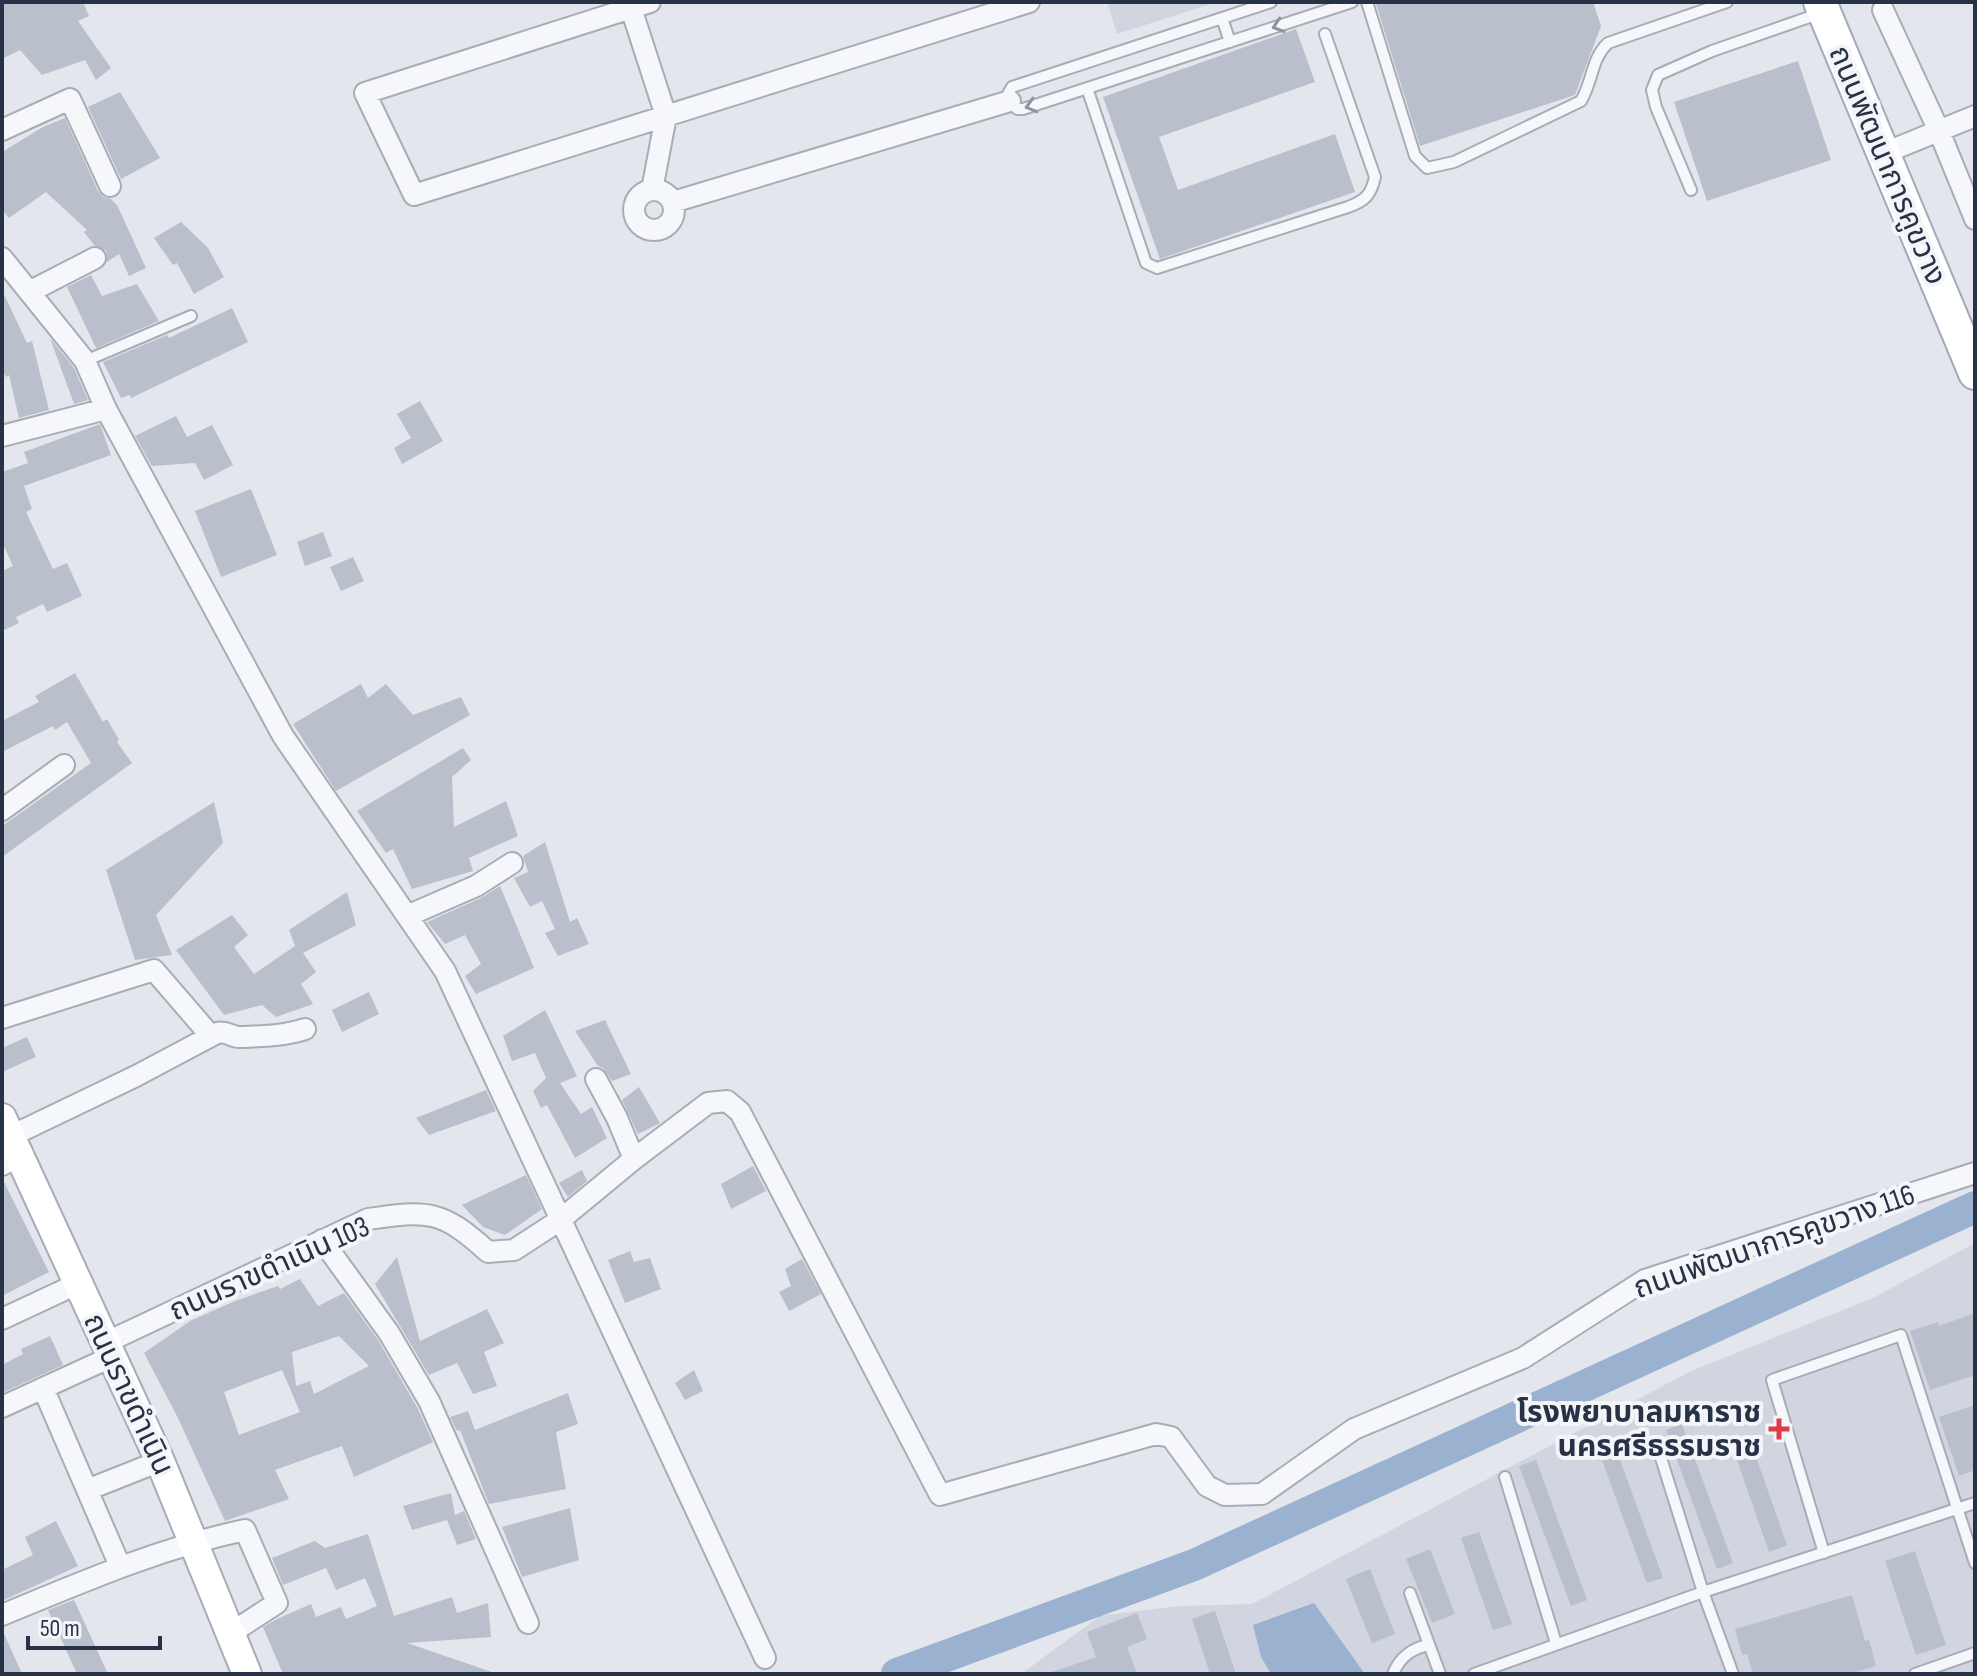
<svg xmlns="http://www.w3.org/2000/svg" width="1977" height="1676" font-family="'Sofia Sans Condensed','Noto Sans Thai',sans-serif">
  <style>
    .built { fill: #d0d5df }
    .water { fill: #9ab1d0 }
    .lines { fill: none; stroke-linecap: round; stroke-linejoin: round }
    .river { stroke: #9ab1d0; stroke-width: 32 }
    .building { fill: #b9bfcb; fill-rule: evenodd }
    .lane-casing { stroke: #a7acb7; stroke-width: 14 }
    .street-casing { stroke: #a7acb7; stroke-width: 24 }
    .secondary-casing { stroke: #a7acb7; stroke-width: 32 }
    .primary-casing { stroke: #a1a9ba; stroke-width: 36 }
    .lane { stroke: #f6f7fa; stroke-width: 10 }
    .street { stroke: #f6f7fa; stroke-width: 20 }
    .secondary { stroke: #fff; stroke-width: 28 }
    .primary { stroke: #fff; stroke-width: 32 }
    .oneway { stroke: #8f94a0 }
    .poi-dot { fill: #de3b4b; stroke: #f3f5f9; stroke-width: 3 }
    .labels { text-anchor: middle; stroke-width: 8; stroke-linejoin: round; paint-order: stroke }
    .street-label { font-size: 30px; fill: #283247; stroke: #f3f5f9 }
    .poi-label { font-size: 30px; font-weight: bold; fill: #283247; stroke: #f3f5f9; text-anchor: end }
  </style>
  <rect width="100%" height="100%" fill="#e3e6ec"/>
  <path class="built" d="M 1107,2 L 1217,2 L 1117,34 Z
    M 1975,1243 L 1975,1674 L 1021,1674 L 1100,1616 L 1178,1606 L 1252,1604 L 1691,1371 L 1873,1298 Z"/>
  <path class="water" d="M 1314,1603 L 1365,1674 L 1271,1674 L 1261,1657 L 1253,1625 Z"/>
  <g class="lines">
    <path class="river" d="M 897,1674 L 1194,1565 L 1975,1207"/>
  </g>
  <path class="building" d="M 2,2 L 83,2 L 89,16 L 78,21 L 111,68 L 96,80 L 85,60 L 42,75 L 20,50 L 2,59 Z
    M 1382,2 L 1593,2 L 1601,26 L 1575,95 L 1420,146 L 1376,4 Z
    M 1296,29 L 1315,82 L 1159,137 L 1178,190 L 1335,134 L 1355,192 L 1160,259 L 1103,97 Z
    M 1798,61 L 1831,160 L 1707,201 L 1674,102 Z
    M 120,92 L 160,158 L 121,179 L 88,107 Z
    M 65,118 L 98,191 L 103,197 L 111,199 L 117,205 L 146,268 L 129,276 L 119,254 L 107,262 L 106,251 L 94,245 L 84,232 L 87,230 L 46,192 L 9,218 L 2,210 L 2,152 L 43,127 Z
    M 181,222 L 208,248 L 224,277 L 194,294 L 177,263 L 173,265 L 154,238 Z
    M 91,275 L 102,296 L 137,284 L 159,321 L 96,348 L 67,287 Z
    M 2,290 L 27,343 L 32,341 L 49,410 L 19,418 L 9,375 L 6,377 L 2,368 Z
    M 232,308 L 248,342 L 131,398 L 130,395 L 121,398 L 103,362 L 167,335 L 169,338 Z
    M 50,338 L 74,368 L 88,400 L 74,404 Z
    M 420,401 L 443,441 L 402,464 L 394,448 L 411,438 L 397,414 Z
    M 176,416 L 187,437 L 212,425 L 233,465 L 204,480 L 195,463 L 152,466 L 135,436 Z
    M 100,424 L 111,455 L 24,486 L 32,509 L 26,512 L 53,569 L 67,563 L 82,596 L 47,612 L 43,604 L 16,617 L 19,623 L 2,631 L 2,571 L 13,566 L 2,542 L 2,472 L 28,463 L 24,452 Z
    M 251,489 L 277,555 L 221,577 L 195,511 Z
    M 323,532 L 332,556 L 305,566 L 297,542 Z
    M 353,557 L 364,581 L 341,591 L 330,567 Z
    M 75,673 L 103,722 L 107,719 L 119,740 L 117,742 L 132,763 L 2,857 L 2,826 L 91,763 L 67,722 L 55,730 L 53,726 L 2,752 L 2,721 L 39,702 L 35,696 Z
    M 361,684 L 368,698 L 386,684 L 413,715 L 461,697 L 470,715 L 336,791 L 293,724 Z
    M 463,748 L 471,760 L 452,777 L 454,827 L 506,801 L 518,836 L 469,858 L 473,871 L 412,889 L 393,849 L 386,853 L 357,811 Z
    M 214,802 L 223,843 L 156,915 L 172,955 L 135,960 L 106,870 Z
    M 545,842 L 570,922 L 577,918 L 589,944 L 558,956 L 545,933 L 555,929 L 542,901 L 530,907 L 514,878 L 528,872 L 523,856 Z
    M 500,886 L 534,968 L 476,994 L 465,976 L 481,964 L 465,935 L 445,944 L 427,922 L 481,898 Z
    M 347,892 L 356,925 L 303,953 L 316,972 L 301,984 L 313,1004 L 276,1017 L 262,1005 L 224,1015 L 176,950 L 232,915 L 248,935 L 234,947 L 254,974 L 295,946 L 289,930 Z
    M 369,992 L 379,1014 L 342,1032 L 332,1010 Z
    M 545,1010 L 577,1076 L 560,1083 L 581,1114 L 592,1107 L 607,1138 L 575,1158 L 547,1105 L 541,1108 L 533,1091 L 546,1078 L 535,1053 L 512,1061 L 503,1036 Z
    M 605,1020 L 631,1074 L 612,1081 L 603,1068 L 598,1066 L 575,1031 Z
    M 27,1037 L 36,1057 L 2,1072 L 2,1048 Z
    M 639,1087 L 660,1123 L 638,1134 L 622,1100 Z
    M 486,1090 L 496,1111 L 429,1135 L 416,1118 Z
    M 753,1166 L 766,1191 L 731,1209 L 721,1184 Z
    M 582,1170 L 587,1181 L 568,1197 L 559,1183 Z
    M 526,1175 L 542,1209 L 505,1235 L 483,1227 L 462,1205 Z
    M 2,1178 L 49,1272 L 2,1296 Z
    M 630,1251 L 634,1262 L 650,1258 L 661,1289 L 625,1303 L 608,1260 Z
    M 397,1257 L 420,1341 L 487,1309 L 504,1343 L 484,1352 L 497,1386 L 473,1394 L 457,1363 L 429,1375 L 375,1284 Z
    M 802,1259 L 821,1294 L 789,1311 L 779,1292 L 791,1286 L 785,1269 Z
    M 300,1279 L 318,1306 L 344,1293 L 378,1340 L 417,1407 L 433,1442 L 354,1477 L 342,1446 L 275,1470 L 289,1499 L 225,1521 L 178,1418 L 144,1353 L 190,1321 L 235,1301 L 278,1286 L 280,1289 ZM 339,1336 L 369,1366 L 314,1394 L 310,1381 L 296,1386 L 292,1352 ZM 282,1370 L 300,1412 L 239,1435 L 224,1392 Z
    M 1975,1313 L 1975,1375 L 1930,1390 L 1910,1331 L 1938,1322 L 1939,1326 Z
    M 50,1336 L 63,1365 L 2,1393 L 2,1365 L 23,1354 L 21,1349 Z
    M 694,1370 L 703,1391 L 685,1400 L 675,1383 Z
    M 568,1393 L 578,1424 L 556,1432 L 566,1489 L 489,1504 L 460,1430 L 457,1431 L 450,1417 L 468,1411 L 475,1430 Z
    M 1975,1405 L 1975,1470 L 1959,1476 L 1939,1417 Z
    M 1682,1424 L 1733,1563 L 1717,1569 L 1666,1430 Z
    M 1612,1438 L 1663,1578 L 1647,1583 L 1596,1444 Z
    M 1755,1454 L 1787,1545 L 1769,1552 L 1737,1460 Z
    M 1536,1460 L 1587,1600 L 1571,1606 L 1519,1466 Z
    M 451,1493 L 455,1515 L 464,1511 L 476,1539 L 457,1545 L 447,1520 L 412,1530 L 403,1506 Z
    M 570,1508 L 579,1560 L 522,1577 L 502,1527 Z
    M 56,1521 L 78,1566 L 2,1601 L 2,1570 L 33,1555 L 25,1537 Z
    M 1479,1532 L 1512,1624 L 1493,1630 L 1461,1538 Z
    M 368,1534 L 394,1616 L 452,1597 L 457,1613 L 488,1603 L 491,1637 L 407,1643 L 492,1672 L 491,1674 L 283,1674 L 263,1627 L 277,1619 L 311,1604 L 316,1617 L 341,1607 L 346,1619 L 377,1606 L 365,1578 L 336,1590 L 326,1568 L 283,1585 L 272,1558 L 315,1541 L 325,1548 Z
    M 1430,1549 L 1455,1614 L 1432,1623 L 1406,1559 Z
    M 1915,1551 L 1946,1645 L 1916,1655 L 1885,1561 Z
    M 1370,1569 L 1395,1634 L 1372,1643 L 1346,1579 Z
    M 1852,1595 L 1865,1641 L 1869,1640 L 1876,1666 L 1849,1674 L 1753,1674 L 1747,1654 L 1742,1655 L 1735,1629 Z
    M 74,1600 L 108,1674 L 77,1674 L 48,1610 Z
    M 1215,1611 L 1236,1674 L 1210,1674 L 1192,1619 Z
    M 1137,1613 L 1147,1639 L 1127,1647 L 1137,1674 L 1053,1674 L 1052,1672 L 1096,1657 L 1087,1632 Z
    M 2,1629 L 22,1674 L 2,1674 Z"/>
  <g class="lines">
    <g class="lane-casing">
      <path id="lane" d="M 1271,2 L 1012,87 L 1008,94 L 1010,101 L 1017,109 L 1023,109 L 1352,2
        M 1367,2 L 1415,156 L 1427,168 L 1454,162 L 1581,101 C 1593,81 1591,59 1608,43 L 1727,2
        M 1222,18 L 1230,42
        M 1087,88 L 1146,263 L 1157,268 L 1348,207 C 1365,201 1371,195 1375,177 L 1325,34
        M 1691,190 L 1656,107 L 1652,90 L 1658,75 L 1712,51 L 1821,13
        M 85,361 L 191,316
        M 1661,1458 L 1703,1592 L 1733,1674
        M 1505,1477 L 1556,1643
        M 1824,1553 L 1772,1380 L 1901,1335 L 1975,1563
        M 1410,1593 L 1440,1674
        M 1393,1674 C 1399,1658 1412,1648 1429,1645
        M 1474,1674 L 1703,1592 L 1975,1503
        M 1915,1674 L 1975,1653"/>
    </g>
    <g class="street-casing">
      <path id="street" d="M 629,2 L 666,116 L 652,190
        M 650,2 L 365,93 L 414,195 L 1029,2
        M 1883,10 L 1939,131 L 1975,219
        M 2,130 L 70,99 L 110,186
        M 1882,154 L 1975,116
        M634 210a20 20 0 1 1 40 0a20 20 0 1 1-40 0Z
        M 673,202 L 1010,101
        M 2,258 L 85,361 L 106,409 L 283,736 L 445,971 L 765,1658
        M 31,291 L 95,258
        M 2,436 L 106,409
        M 2,810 L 64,765
        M 407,916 L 476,886 L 512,863
        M 2,1018 L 154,970 L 210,1035
        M 11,1136 L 136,1076 L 217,1033 C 227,1030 232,1038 241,1037 C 263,1036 284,1036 305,1029
        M 634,1159 L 708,1103 L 727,1101 L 740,1112 L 940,1495 L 1156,1434 L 1171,1437 L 1207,1486 L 1225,1495 L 1262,1494 L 1354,1429 L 1523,1358 L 1645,1280 L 1975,1173
        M 2,1165 L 21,1156
        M 322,1240 L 389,1333 L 429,1401 L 528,1623
        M 2,1319 L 77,1284
        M 105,1343 L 368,1219 C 428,1210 442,1210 488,1252 L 514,1250 L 560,1220 L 634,1159 L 617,1118 L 596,1079
        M 43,1388 L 120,1566
        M 2,1407 L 111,1357
        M 87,1490 L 160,1461
        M 2,1615 C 82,1582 160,1548 245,1530 L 277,1603 L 231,1633"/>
    </g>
    <g class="secondary-casing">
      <path id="secondary" d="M 2,1118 L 160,1461 L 247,1674"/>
    </g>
    <g class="primary-casing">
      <path id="primary" d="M 1820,2 L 1975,373"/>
    </g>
    <use href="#lane" class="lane"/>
    <use href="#street" class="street"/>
    <use href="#secondary" class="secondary"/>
    <use href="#primary" class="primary"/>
  </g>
  <defs><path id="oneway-chevron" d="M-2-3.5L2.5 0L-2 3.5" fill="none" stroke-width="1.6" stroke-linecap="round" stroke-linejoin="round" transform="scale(2)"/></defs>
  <g class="oneway">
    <use href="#oneway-chevron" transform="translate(1278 26) rotate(162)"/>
    <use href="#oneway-chevron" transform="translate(1031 106) rotate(164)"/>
  </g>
  <path class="poi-dot" d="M1775 1417h8v8h8v8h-8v8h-8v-8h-8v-8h8z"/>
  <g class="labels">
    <g class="street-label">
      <text transform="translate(1888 165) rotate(67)" y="10">ถนนพัฒนาการคูขวาง</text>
      <text transform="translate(1774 1241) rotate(-19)" y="10">ถนนพัฒนาการคูขวาง 116</text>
      <text transform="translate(269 1268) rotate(-24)" y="10">ถนนราขดำเนิน 103</text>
      <text transform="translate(129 1394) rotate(65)" y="10">ถนนราขดำเนิน</text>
    </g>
    <g class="poi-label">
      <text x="1761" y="1422">โรงพยาบาลมหาราช<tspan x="1761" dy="34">นครศรีธรรมราช</tspan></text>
    </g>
  </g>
  <rect width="1977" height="1676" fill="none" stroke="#283247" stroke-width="8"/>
  <path d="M28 1636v12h132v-12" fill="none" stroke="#283247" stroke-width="4"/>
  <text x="40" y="1636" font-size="24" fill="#283247" stroke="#f3f5f9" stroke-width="6" paint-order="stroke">50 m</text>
</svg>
